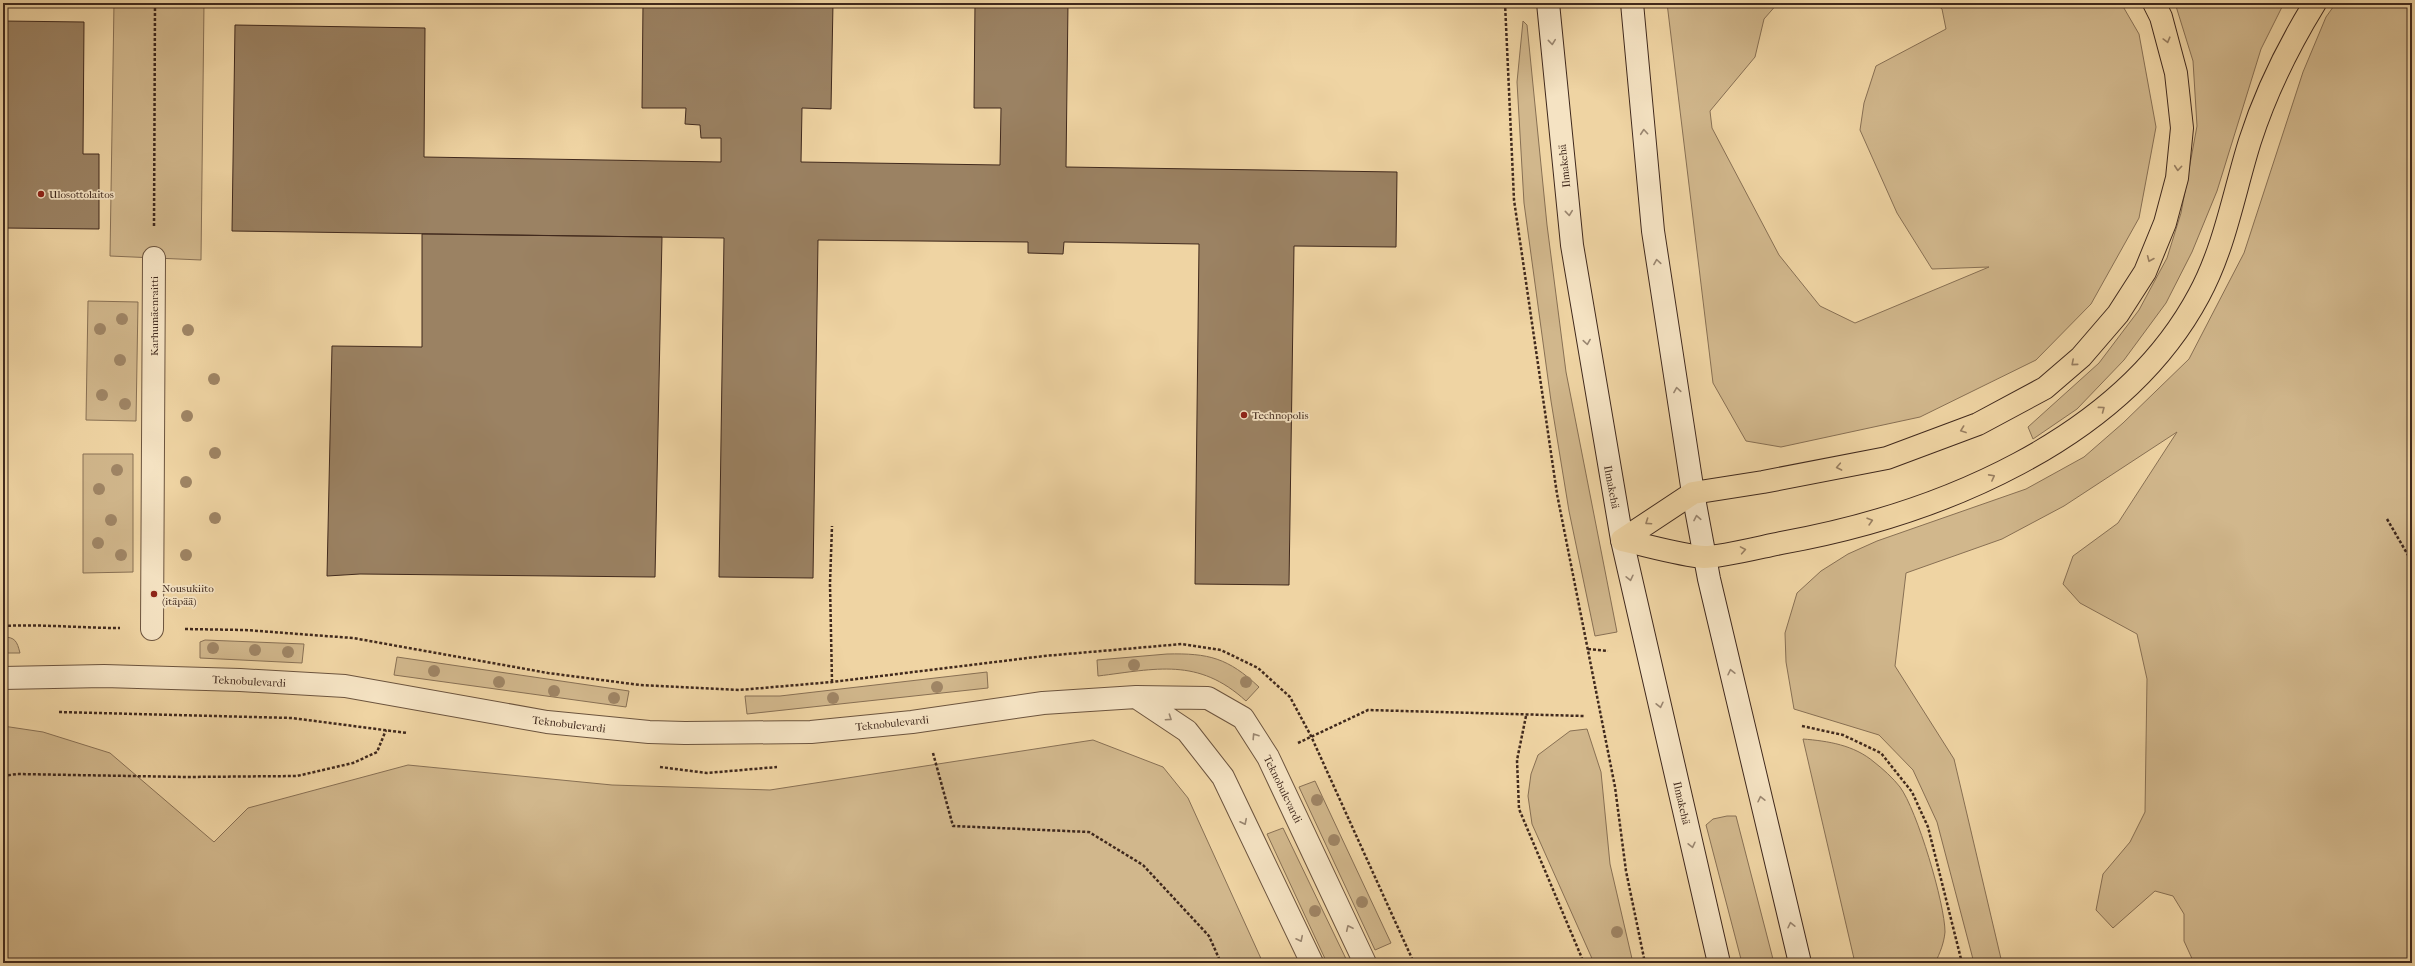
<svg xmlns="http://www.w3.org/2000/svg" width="2415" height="966" font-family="'IM FELL French Canon',serif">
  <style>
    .green { fill: #d1b78c; stroke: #887054 }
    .building { fill: #9b8263; stroke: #40291d }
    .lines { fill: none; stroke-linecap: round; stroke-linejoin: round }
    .pedestrian-casing { stroke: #6c543e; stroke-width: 24 }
    .minor-casing { stroke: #6c543e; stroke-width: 24 }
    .secondary-casing { stroke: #40291d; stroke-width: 24 }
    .trunk-casing { stroke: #40291d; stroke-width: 24 }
    .path { stroke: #40291d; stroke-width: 2.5; stroke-dasharray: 3 2; stroke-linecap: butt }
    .pedestrian { stroke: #f5e3c3; stroke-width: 22 }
    .minor { stroke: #f5e3c3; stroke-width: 22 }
    .secondary { stroke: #f5e3c3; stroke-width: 22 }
    .trunk { stroke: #efd4a3; stroke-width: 22 }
    .tree { fill: #9f8565 }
    .oneway { stroke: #987e60 }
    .oneway2 { stroke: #9a8670 }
    .poi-dot { fill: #8f2418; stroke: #f5e3c3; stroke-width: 1.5 }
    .labels { text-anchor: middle; stroke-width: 3.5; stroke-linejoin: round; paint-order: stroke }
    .street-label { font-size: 11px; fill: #40291d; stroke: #f5e3c3 }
    .poi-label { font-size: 11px; fill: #40291d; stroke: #f5e3c3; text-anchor: start }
  </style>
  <rect width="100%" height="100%" fill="#efd4a3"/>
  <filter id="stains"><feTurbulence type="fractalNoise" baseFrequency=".005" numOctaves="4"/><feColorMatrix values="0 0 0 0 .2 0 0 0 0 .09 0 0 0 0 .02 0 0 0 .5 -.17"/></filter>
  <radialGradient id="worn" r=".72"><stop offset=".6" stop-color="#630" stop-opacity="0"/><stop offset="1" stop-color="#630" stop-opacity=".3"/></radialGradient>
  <path class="green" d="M 114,3 L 204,3 L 201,260 L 110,256 Z
    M 1667,3 L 1778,3 L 1764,19 L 1755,57 L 1710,111 L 1712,128 L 1779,255 L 1820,306 L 1855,323 L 1989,267 L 1932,269 L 1897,213 L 1860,130 L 1864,103 L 1876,66 L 1946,29 L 1942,9 L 1935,3 L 2121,3 L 2139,34 L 2156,127 L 2139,218 L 2091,304 L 2036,360 L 1920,417 L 1781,447 L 1746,441 L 1713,383 Z
    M 2175,3 L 2284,3 L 2261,49 L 2217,191 L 2192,252 L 2166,303 L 2124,360 L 2077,409 L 2033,439 L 2028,427 L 2099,363 L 2139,310 L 2167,258 L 2181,213 L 2197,126 L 2193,61 Z
    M 2336,3 L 2412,3 L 2412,963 L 2194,963 L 2184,941 L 2184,914 L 2173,896 L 2155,891 L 2113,928 L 2096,910 L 2103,874 L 2130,842 L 2145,812 L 2147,679 L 2137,634 L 2080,603 L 2063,584 L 2073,556 L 2118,523 L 2177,432 L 2064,506 L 2002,539 L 1906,573 L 1895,666 L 1954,759 L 2002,963 L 1974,963 L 1937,822 L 1913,770 L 1879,735 L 1794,709 L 1786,662 L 1785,633 L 1797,593 L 1821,571 L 1848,554 L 1877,541 L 2026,489 L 2084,457 L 2123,423 L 2189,359 L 2244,253 L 2303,72 L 2326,17 Z
    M 1523,21 L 1527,25 L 1547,225 L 1566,372 L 1617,632 L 1595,636 L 1569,511 L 1551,401 L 1524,203 L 1517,82 Z
    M 88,301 L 138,302 L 136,421 L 86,420 Z
    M 83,454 L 133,454 L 133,572 L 83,573 Z
    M 3,637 C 15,637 17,641 20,653 L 3,653 Z
    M 205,640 L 304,644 L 302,663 L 200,658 L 200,642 Z
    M 1167,654 C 1209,653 1228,658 1259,687 L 1246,701 C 1198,657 1156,669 1098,676 L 1097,660 Z
    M 397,657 L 629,691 L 626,707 L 394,675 Z
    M 987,672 L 988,688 L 747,714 L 745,696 L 780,696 Z
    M 3,726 L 43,732 L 110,753 L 214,842 L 248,808 L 408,765 L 612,785 L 770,790 L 1093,740 L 1163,767 L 1188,798 L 1263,963 L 3,963 Z
    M 1587,729 L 1601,772 L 1610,864 L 1633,963 L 1594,963 L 1532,824 L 1528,796 L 1531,774 L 1538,755 L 1570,731 Z
    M 1803,739 C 1828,741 1854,745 1874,762 C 1883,769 1893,778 1900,787 C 1917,810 1945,904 1945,932 C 1944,943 1940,953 1935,963 L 1855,963 Z
    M 1315,781 L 1391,943 L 1375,950 L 1299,787 Z
    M 1727,816 L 1736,816 L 1774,963 L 1742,963 L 1706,825 L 1713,819 Z
    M 1283,828 L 1348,963 L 1327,963 L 1267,834 Z"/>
  <path class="building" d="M 643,3 L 833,3 L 831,109 L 802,108 L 801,162 L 1000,165 L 1001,108 L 974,108 L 975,3 L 1068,3 L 1066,167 L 1397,172 L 1396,247 L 1294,246 L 1289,585 L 1195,584 L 1199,244 L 1064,242 L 1063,254 L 1028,253 L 1028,242 L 818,240 L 813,578 L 719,577 L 724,238 L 232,231 L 235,25 L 425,28 L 424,157 L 721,162 L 721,138 L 701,138 L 700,125 L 685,124 L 686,108 L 642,108 Z
    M 3,21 L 84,22 L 83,154 L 99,154 L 99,229 L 3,228 Z
    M 422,234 L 662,237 L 655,577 L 360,574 L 327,576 L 332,346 L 422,347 Z"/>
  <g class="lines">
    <g class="pedestrian-casing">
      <path id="pedestrian" d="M 152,629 L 154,258"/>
    </g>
    <g class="minor-casing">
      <path id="minor" d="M 3,678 L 104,676 L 240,680 L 345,686 L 547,722 L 649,732 L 685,733 L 811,732 L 912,722 L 1043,703 L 1136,697 L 1208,698 L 1243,718 L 1268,757 L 1365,963
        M 1136,697 L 1187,731 L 1223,777 L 1312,963"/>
    </g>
    <g class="secondary-casing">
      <path id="secondary" d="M 1548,3 L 1572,245 L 1622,540 L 1719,963
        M 1632,3 L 1653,231 L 1693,493 L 1709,579 L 1800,963"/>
    </g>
    <g class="trunk-casing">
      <path id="trunk" d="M 1622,540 C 1646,545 1679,555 1704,557 C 1722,557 1761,547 1781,543 C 1937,515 2121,441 2199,295 C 2225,247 2234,192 2250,141 C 2266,91 2288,47 2315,3
        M 1622,540 L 1693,493 L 1763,482 L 1887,458 L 1978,424 L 2045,388 L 2081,357 L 2118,314 L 2145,272 L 2165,223 L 2177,178 L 2182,128 L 2176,73 L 2161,17 L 2154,3"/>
    </g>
    <path class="path" d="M 1505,3 L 1514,200 L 1557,494 L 1615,787 L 1626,871 L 1645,963
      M 154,226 L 155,3
      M 2387,519 L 2412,562
      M 3,626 C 42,624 81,628 120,628
      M 185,629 L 245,630 L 353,638 L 548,673 L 640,685 L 739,690 L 832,682 L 1044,656 L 1182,644 L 1221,650 L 1258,668 L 1290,697 L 1311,736 L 1414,963
      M 1588,649 L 1608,651
      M 832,682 L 830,584 L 832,526
      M 59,712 L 292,718 L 407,733
      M 1526,716 L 1517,760 L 1519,809 L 1584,963
      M 1802,726 L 1843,735 L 1881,753 L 1912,792 L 1928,827 L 1962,963
      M 1298,743 L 1368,710 L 1584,716
      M 933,753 L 953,826 L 1089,832 L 1143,865 L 1209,936 L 1221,963
      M 660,767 L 707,773 L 777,767
      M 3,776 L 17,774 L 187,777 L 297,776 L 353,763 L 377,752 L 386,730
      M 1951,963 L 1961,959"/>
    <use href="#pedestrian" class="pedestrian"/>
    <use href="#minor" class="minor"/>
    <use href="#secondary" class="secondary"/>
    <use href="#trunk" class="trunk"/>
  </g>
  <g class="tree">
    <circle cx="122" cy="319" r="6"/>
    <circle cx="100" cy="329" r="6"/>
    <circle cx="188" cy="330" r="6"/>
    <circle cx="120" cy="360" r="6"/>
    <circle cx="214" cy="379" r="6"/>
    <circle cx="102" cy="395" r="6"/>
    <circle cx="125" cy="404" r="6"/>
    <circle cx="187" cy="416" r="6"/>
    <circle cx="215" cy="453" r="6"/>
    <circle cx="117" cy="470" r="6"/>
    <circle cx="186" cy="482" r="6"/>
    <circle cx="99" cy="489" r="6"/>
    <circle cx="215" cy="518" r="6"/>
    <circle cx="111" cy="520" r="6"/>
    <circle cx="98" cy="543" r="6"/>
    <circle cx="121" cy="555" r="6"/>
    <circle cx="186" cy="555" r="6"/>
    <circle cx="213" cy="648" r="6"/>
    <circle cx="255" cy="650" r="6"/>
    <circle cx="288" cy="652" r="6"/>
    <circle cx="1134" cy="665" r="6"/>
    <circle cx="434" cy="671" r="6"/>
    <circle cx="499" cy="682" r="6"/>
    <circle cx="1246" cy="682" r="6"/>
    <circle cx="937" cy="687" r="6"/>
    <circle cx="554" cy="691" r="6"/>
    <circle cx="614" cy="698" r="6"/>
    <circle cx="833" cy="698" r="6"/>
    <circle cx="1317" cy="800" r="6"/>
    <circle cx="1334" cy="840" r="6"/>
    <circle cx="1362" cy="902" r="6"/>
    <circle cx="1315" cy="911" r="6"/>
    <circle cx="1617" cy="932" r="6"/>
  </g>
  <defs><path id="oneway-chevron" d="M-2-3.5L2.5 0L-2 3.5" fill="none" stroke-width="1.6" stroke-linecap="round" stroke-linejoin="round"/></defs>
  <g class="oneway">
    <use href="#oneway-chevron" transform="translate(2167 40) rotate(75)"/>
    <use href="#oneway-chevron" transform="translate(2178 168) rotate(95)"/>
    <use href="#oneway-chevron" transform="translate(2150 259) rotate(113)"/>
    <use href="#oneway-chevron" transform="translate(2074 363) rotate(139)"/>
    <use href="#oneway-chevron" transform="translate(2102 409) rotate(-37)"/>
    <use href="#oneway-chevron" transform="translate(1963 430) rotate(160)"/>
    <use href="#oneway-chevron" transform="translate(1839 467) rotate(169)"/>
    <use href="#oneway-chevron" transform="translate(1992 477) rotate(-28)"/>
    <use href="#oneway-chevron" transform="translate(1870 521) rotate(-16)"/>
    <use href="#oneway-chevron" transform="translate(1648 522) rotate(146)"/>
    <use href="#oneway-chevron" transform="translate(1743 550) rotate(-10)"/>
  </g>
  <g class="oneway2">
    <use href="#oneway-chevron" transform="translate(1552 42) rotate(84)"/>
    <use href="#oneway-chevron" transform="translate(1644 132) rotate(-95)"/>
    <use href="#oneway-chevron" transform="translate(1569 213) rotate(84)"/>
    <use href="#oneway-chevron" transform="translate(1657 262) rotate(-99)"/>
    <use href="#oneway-chevron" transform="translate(1587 342) rotate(81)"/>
    <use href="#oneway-chevron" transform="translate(1677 390) rotate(-99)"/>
    <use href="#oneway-chevron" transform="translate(1697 518) rotate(-101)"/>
    <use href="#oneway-chevron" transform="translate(1630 578) rotate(77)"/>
    <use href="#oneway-chevron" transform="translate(1731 672) rotate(-103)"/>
    <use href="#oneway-chevron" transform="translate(1660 705) rotate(77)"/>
    <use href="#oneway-chevron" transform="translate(1169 718) rotate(34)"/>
    <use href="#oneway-chevron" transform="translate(1255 736) rotate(-123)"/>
    <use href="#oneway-chevron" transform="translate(1761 799) rotate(-103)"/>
    <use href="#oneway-chevron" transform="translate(1244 822) rotate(64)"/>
    <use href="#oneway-chevron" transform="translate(1692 845) rotate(77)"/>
    <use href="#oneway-chevron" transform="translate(1791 925) rotate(-103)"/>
    <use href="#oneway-chevron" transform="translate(1349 928) rotate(-115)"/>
    <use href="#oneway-chevron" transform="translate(1300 939) rotate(64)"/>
  </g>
  <g class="poi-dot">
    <circle cx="41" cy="194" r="4"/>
    <circle cx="1244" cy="415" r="4"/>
    <circle cx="154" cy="594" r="4"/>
  </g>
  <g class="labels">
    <g class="street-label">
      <text transform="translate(1564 166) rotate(-96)" y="4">Ilmakehä</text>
      <text transform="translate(154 316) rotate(-90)" y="4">Karhumäenraitti</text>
      <text transform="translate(1612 487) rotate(79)" y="4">Ilmakehä</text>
      <text transform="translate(249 681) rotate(3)" y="4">Teknobulevardi</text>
      <text transform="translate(892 723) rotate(-6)" y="4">Teknobulevardi</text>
      <text transform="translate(569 724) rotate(7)" y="4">Teknobulevardi</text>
      <text transform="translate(1283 789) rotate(64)" y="4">Teknobulevardi</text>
      <text transform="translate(1682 803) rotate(77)" y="4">Ilmakehä</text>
    </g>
    <g class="poi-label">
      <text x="49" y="198">Ulosottolaitos</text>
      <text x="1252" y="419">Technopolis</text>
      <text x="162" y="592">Nousukiito<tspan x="162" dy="13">(itäpää)</tspan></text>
    </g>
  </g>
  <rect width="2415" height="966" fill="none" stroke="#efd4a3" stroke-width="16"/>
  <rect x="4" y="4" width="2407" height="958" fill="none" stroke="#40291d" stroke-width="2"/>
  <rect x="8" y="8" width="2399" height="950" fill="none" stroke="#40291d"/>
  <rect width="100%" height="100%" filter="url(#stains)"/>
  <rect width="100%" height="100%" fill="url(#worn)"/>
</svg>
